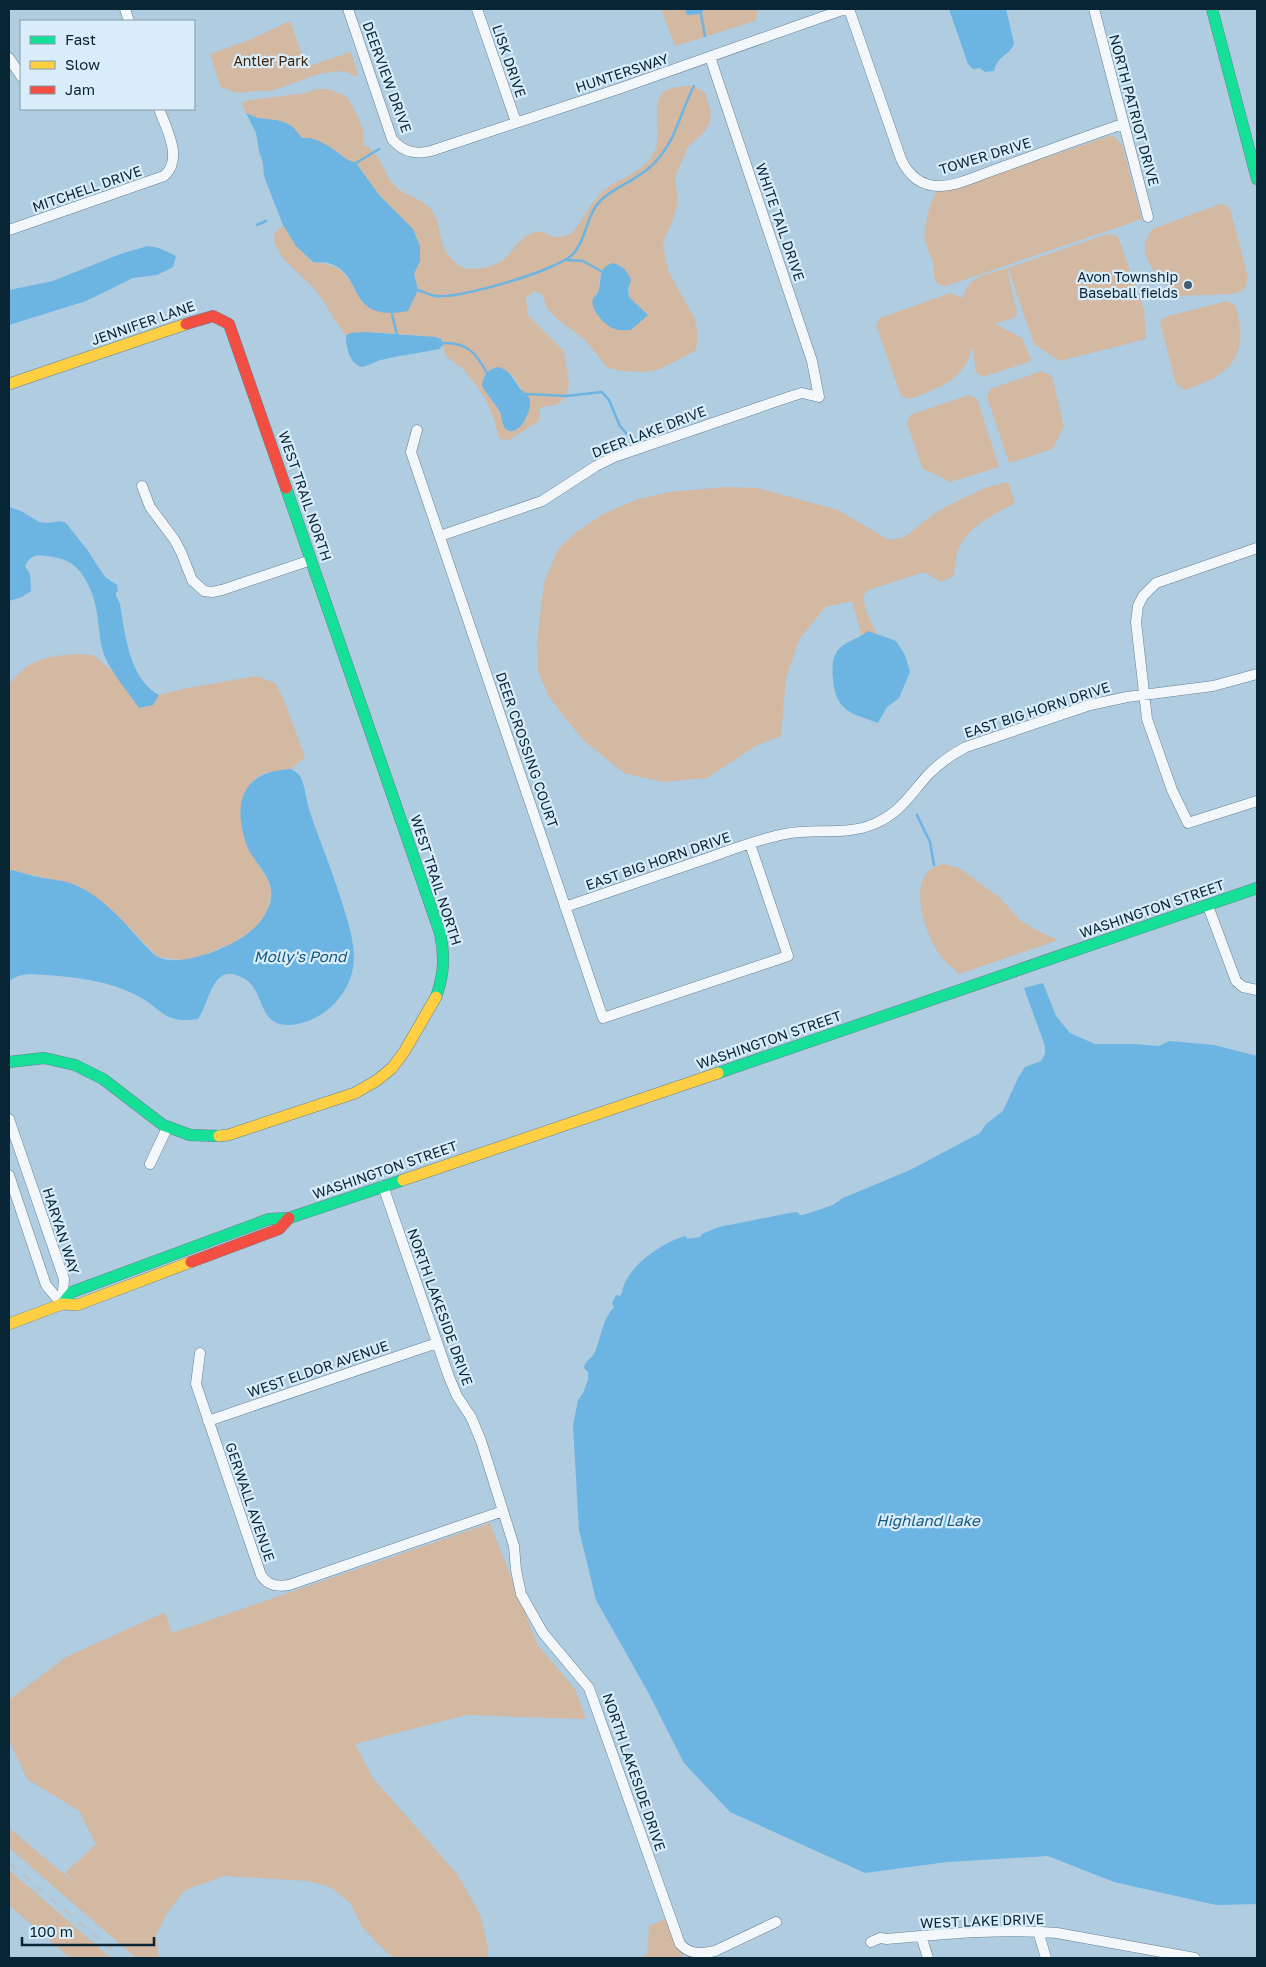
<svg xmlns="http://www.w3.org/2000/svg" width="1266" height="1967" font-family="'Golos Text',sans-serif">
  <style>
    .green { fill: #d3b8a2; fill-rule: evenodd }
    .water { fill: #6cb4e2 }
    .lines { fill: none; stroke-linecap: round; stroke-linejoin: round }
    .stream { stroke: #6cb4e2; stroke-width: 2.5 }
    .street-casing { stroke: #648192; stroke-width: 11 }
    .fast-casing { stroke: #648192; stroke-width: 12 }
    .slow-casing { stroke: #648192; stroke-width: 12 }
    .jam-casing { stroke: #648192; stroke-width: 12 }
    .street { stroke: #f3f7fa; stroke-width: 10 }
    .fast { stroke: #16e098; stroke-width: 11 }
    .slow { stroke: #ffcf43; stroke-width: 11 }
    .jam { stroke: #f24e42; stroke-width: 11 }
    .rail { stroke: #b9c3c9; stroke-width: 2.5; stroke-dasharray: 9 9; stroke-linecap: butt }
    .poi-dot { fill: #425f72; stroke: #d9ecfa; stroke-width: 2 }
    .labels { text-anchor: middle; stroke-width: 4.5; stroke-linejoin: round; paint-order: stroke }
    .park-label { font-size: 14px; fill: #3f2207; stroke: #d9ecfa }
    .street-label { font-size: 14px; fill: #082536; stroke: #d9ecfa }
    .poi-label { font-size: 14px; fill: #082536; stroke: #d9ecfa; text-anchor: end }
    .water-label { font-size: 15px; font-style: italic; fill: #15587e; stroke: #d9ecfa }
  </style>
  <rect width="100%" height="100%" fill="#afcce1"/>
  <path class="green" d="M 661,9 L 685,9 L 687,15 L 701,14 L 704,9 L 757,9 L 758,13 L 755,21 L 675,46 Z
    M 290,21 L 306,67 L 351,52 L 358,75 L 354,76 C 335,61 292,86 270,91 C 265,92 260,90 255,91 C 250,91 245,93 239,93 C 233,93 228,88 221,88 L 210,54 L 249,40 Z
    M 684,86 L 694,86 L 705,93 L 711,112 L 710,123 L 704,132 L 688,147 L 675,177 L 678,202 L 672,223 L 663,241 L 665,256 L 669,273 L 694,317 L 697,330 L 697,344 L 695,351 L 660,369 L 645,372 L 622,371 L 608,368 L 585,340 L 557,319 L 547,308 L 543,296 L 535,291 L 526,297 L 528,315 L 564,351 L 569,384 L 566,396 L 558,404 L 540,408 L 539,421 L 509,440 L 499,439 L 494,419 L 486,400 L 473,381 L 462,368 L 449,359 L 445,354 L 441,339 L 436,337 C 417,336 361,328 346,335 C 335,323 329,309 320,296 C 306,275 273,260 274,234 L 283,225 L 296,246 L 312,262 C 345,265 347,276 362,302 L 418,290 L 414,274 L 420,261 L 396,212 L 380,196 L 356,163 L 348,160 L 330,147 L 310,138 L 302,138 L 276,120 L 258,118 L 246,113 L 242,104 L 245,101 L 257,99 L 306,93 L 316,89 L 327,89 L 344,95 L 348,98 L 360,121 L 363,131 L 363,145 C 380,151 383,174 395,186 C 404,196 418,196 430,208 C 442,222 439,244 447,253 C 450,257 456,264 461,267 C 472,272 495,267 504,259 C 514,250 519,238 532,233 C 546,228 546,237 557,237 C 561,237 567,235 571,234 C 583,220 591,202 604,190 C 621,177 646,172 655,150 C 662,133 650,100 665,91 C 670,88 678,87 684,86 ZM 601,271 L 629,283 L 629,297 L 647,315 L 609,326 L 597,314 L 593,307 L 593,300 L 598,292 ZM 511,373 C 522,393 538,402 522,425 L 505,428 L 501,414 L 482,386 Z
    M 1114,136 L 1122,145 L 1142,219 L 946,286 C 931,285 935,275 933,263 C 931,256 927,248 925,241 C 923,229 930,202 936,192 L 960,187 L 1106,137 Z
    M 1220,204 L 1225,205 L 1230,209 L 1248,277 L 1245,288 L 1242,291 L 1232,294 L 1179,296 C 1166,287 1141,261 1145,243 C 1146,239 1150,233 1152,229 Z
    M 1107,234 L 1117,236 L 1120,242 L 1144,310 L 1146,339 L 1059,361 L 1034,344 L 1008,268 Z
    M 1007,268 L 1017,313 L 1014,318 L 995,324 L 1022,338 L 1031,359 L 1029,362 L 983,377 L 976,372 L 972,346 C 966,380 939,388 910,399 L 901,396 L 876,325 L 880,318 L 950,293 L 963,298 C 968,275 986,275 1007,268 Z
    M 1227,301 L 1235,305 C 1251,355 1231,375 1185,390 L 1176,384 L 1160,322 L 1165,317 Z
    M 1042,371 L 1052,376 L 1064,427 L 1052,449 L 1009,463 L 987,397 L 990,389 Z
    M 969,395 L 977,399 L 999,467 L 950,482 L 922,468 L 907,423 L 910,415 Z
    M 1008,482 L 1015,503 C 995,514 964,528 957,553 C 955,560 955,568 954,576 L 941,582 L 924,572 L 868,590 L 863,596 L 866,611 L 877,635 L 868,631 L 862,637 L 852,601 L 825,607 L 799,640 L 786,678 L 781,736 L 757,745 L 707,778 L 663,782 L 624,773 L 583,740 L 549,697 L 538,671 L 537,641 L 544,583 L 558,549 L 575,533 L 603,514 L 638,499 L 669,492 L 726,487 L 757,488 L 838,510 L 889,540 L 904,537 L 938,511 L 959,500 L 985,488 Z
    M 76,654 L 93,655 L 115,673 L 139,708 L 153,705 L 159,695 L 182,689 L 256,676 L 275,683 L 283,698 L 305,757 L 291,769 L 265,773 L 257,777 L 250,784 L 241,809 L 241,824 L 248,848 L 269,882 L 271,891 L 269,906 L 266,914 L 257,926 L 235,942 L 201,956 L 183,960 L 158,957 L 115,913 L 77,885 L 9,870 L 9,685 C 26,660 46,656 76,654 Z
    M 944,864 L 959,868 L 1000,898 L 1020,920 L 1034,929 L 1058,940 L 959,974 C 952,967 943,960 938,952 C 923,929 904,871 944,864 Z
    M 490,1523 L 537,1644 L 575,1689 L 586,1719 L 466,1715 L 355,1744 L 373,1778 L 457,1874 L 480,1914 L 488,1947 L 488,1958 L 395,1958 L 386,1952 L 362,1927 L 351,1904 L 332,1888 L 309,1881 L 224,1876 L 185,1890 L 167,1913 L 156,1935 L 159,1958 L 136,1958 L 9,1848 L 9,1828 L 78,1886 L 65,1873 L 96,1844 L 79,1811 L 27,1779 L 9,1740 L 10,1699 L 66,1657 L 165,1612 L 172,1633 Z
    M 9,1870 L 111,1958 L 70,1958 L 9,1905 Z
    M 668,1918 L 684,1958 L 639,1958 L 647,1954 L 649,1926 Z"/>
  <path class="water" d="M 685,9 L 704,9 L 701,14 L 687,15 Z
    M 949,9 L 1006,9 L 1014,43 C 1011,55 998,54 994,71 L 985,72 L 980,68 L 973,69 L 968,64 Z
    M 246,113 L 258,118 L 276,120 L 286,123 L 293,127 L 302,138 L 310,138 L 319,141 L 330,147 L 348,160 L 356,163 L 380,196 L 413,229 L 420,246 L 420,261 L 414,274 L 418,290 L 408,311 C 344,323 366,273 328,263 C 324,262 317,263 313,262 L 296,246 L 283,225 L 264,176 L 263,163 L 259,151 L 256,133 Z
    M 148,246 L 159,248 L 176,256 L 173,267 L 157,275 L 133,278 L 86,301 L 9,325 L 9,290 L 53,281 L 123,253 Z
    M 613,263 C 623,266 627,271 631,280 L 628,289 L 629,297 L 648,315 L 631,330 C 626,330 619,331 615,329 C 606,327 589,309 593,299 C 594,296 597,295 598,292 C 603,280 596,268 613,263 Z
    M 365,332 L 436,337 L 441,339 L 443,345 L 439,349 C 420,353 400,355 381,360 C 375,361 364,369 359,366 C 348,360 346,346 346,335 L 351,333 Z
    M 499,367 C 510,371 512,377 518,386 C 522,392 528,393 530,400 C 532,410 520,437 507,430 C 502,427 502,417 500,412 C 495,403 487,395 482,386 C 483,376 488,368 499,367 Z
    M 9,507 L 21,511 L 39,522 L 48,523 L 60,521 L 66,523 L 88,551 L 105,577 L 117,585 L 118,592 L 116,592 L 116,597 L 117,597 L 120,604 C 125,634 129,679 159,695 L 153,705 L 139,708 C 128,692 113,675 105,657 C 98,640 100,625 96,608 C 93,593 85,573 72,564 C 65,559 55,557 47,556 C 36,554 30,556 25,566 L 30,574 L 31,591 L 22,597 L 9,601 Z
    M 868,631 L 896,641 L 905,655 L 910,672 L 899,698 L 887,707 L 878,723 C 851,713 836,712 833,679 C 832,671 832,660 836,653 C 843,641 858,640 868,631 Z
    M 291,769 C 294,771 298,773 300,776 C 305,785 306,799 309,809 C 314,826 321,842 327,859 C 333,876 339,892 344,909 C 355,944 362,972 336,1002 C 324,1015 307,1024 289,1025 C 255,1026 267,986 239,976 C 236,975 231,973 228,974 C 211,975 207,1008 198,1019 C 162,1024 164,1009 136,995 C 109,981 76,977 46,975 C 38,975 30,973 23,975 C 17,976 13,978 9,981 L 9,870 C 19,871 28,875 38,877 C 51,880 64,880 75,885 C 93,892 110,908 123,921 C 130,929 151,953 158,957 C 177,967 217,952 234,942 C 255,932 279,907 269,882 C 264,869 252,859 247,846 C 232,804 241,771 291,769 Z
    M 1043,983 L 1056,1016 L 1070,1033 L 1095,1044 L 1134,1044 L 1159,1046 L 1169,1041 L 1214,1045 L 1257,1056 L 1257,1904 L 1216,1905 L 1114,1882 L 1048,1856 L 947,1862 L 865,1873 L 730,1812 L 684,1763 L 648,1692 L 596,1600 L 579,1530 L 573,1426 L 578,1400 L 583,1393 L 588,1380 L 588,1372 L 584,1368 C 585,1360 592,1359 595,1352 C 601,1337 603,1318 614,1307 L 612,1303 L 616,1295 L 620,1296 L 622,1293 C 624,1269 663,1241 686,1236 L 687,1239 L 700,1237 L 702,1234 L 719,1227 L 789,1213 L 797,1212 L 800,1215 L 803,1215 L 833,1205 L 843,1198 L 910,1170 L 980,1133 L 986,1124 L 1003,1111 L 1018,1078 L 1025,1067 L 1041,1061 L 1045,1054 L 1045,1046 L 1024,988 Z"/>
  <g class="lines">
    <path class="stream" d="M 701,14 L 705,36
      M 356,163 L 379,149
      M 257,225 L 266,221
      M 567,260 L 583,261 L 601,271
      M 418,290 C 424,292 431,296 436,296 C 459,299 559,270 573,254 C 586,241 586,215 601,200 C 615,187 634,181 649,168 C 675,146 679,115 694,86
      M 392,314 L 397,335
      M 443,343 C 467,342 476,353 487,373
      M 527,394 L 566,396 L 602,392 L 609,400 L 620,426 L 631,439
      M 917,815 L 930,842 L 934,865"/>
    <g class="street-casing">
      <path id="street" d="M 125,9 L 129,21
        M 348,9 L 392,139 C 403,152 415,155 431,151 L 621,88 L 845,9
        M 477,9 L 516,122
        M 849,9 L 901,159 C 908,174 920,186 939,186 C 958,186 979,175 997,169 C 1039,154 1081,138 1123,124
        M 1094,9 L 1148,217
        M 9,58 L 21,76
        M 9,230 L 164,176 C 184,159 166,128 159,109
        M 417,430 L 411,452 L 603,1018 L 788,956 L 750,844
        M 142,486 L 150,507 L 174,539 L 181,552 L 192,580 L 204,591 L 212,592 L 222,590 L 311,560
        M 440,536 L 542,501 L 596,466 L 614,457 L 792,396 L 802,393 L 819,397 L 812,361 L 710,57
        M 1257,548 L 1156,583 L 1143,596 L 1138,606 L 1136,622 L 1147,719 L 1172,790 L 1188,823 L 1257,801
        M 1208,906 L 1236,981 L 1243,987 L 1257,990
        M 565,907 C 612,891 659,875 705,859 C 731,850 758,839 785,834 C 815,828 845,836 874,824 C 900,813 909,796 927,776 C 938,764 951,755 966,747 L 1090,705 L 1127,697 L 1213,686 L 1257,674
        M 9,1119 L 64,1279 L 62,1304
        M 150,1164 L 167,1128
        M 9,1175 L 46,1285 L 62,1304
        M 383,1186 L 449,1377 L 457,1396 L 471,1417 L 481,1441 L 514,1546 L 516,1570 L 521,1594 L 543,1633 L 589,1688 L 680,1944 C 690,1955 701,1954 715,1951 L 776,1922
        M 200,1353 L 196,1384 L 261,1575 C 268,1586 278,1587 289,1585 L 503,1511
        M 208,1421 L 437,1343
        M 1038,1931 L 1046,1958
        M 921,1936 L 928,1958
        M 871,1942 L 880,1938 L 887,1939 C 943,1934 1001,1928 1057,1933 L 1195,1958"/>
    </g>
    <g class="fast-casing">
      <path id="fast" d="M 1212,9 L 1257,179
        M 286,488 L 440,933 C 445,956 444,975 436,997
        M 9,1062 L 44,1058 L 75,1065 L 103,1079 L 163,1125 L 190,1135 L 219,1136
        M 718,1073 L 1257,888
        M 62,1304 L 72,1292 L 269,1219 L 289,1218 L 403,1180"/>
    </g>
    <g class="slow-casing">
      <path id="slow" d="M 9,384 L 186,324
        M 219,1136 L 228,1135 L 355,1093 L 376,1081 L 392,1068 L 404,1052 L 436,997
        M 403,1180 L 718,1073
        M 9,1324 L 62,1304 L 77,1305 L 191,1262"/>
    </g>
    <g class="jam-casing">
      <path id="jam" d="M 186,324 L 213,316 L 229,324 L 286,488
        M 191,1262 L 279,1229 L 289,1218"/>
    </g>
    <use href="#street" class="street"/>
    <use href="#fast" class="fast"/>
    <use href="#slow" class="slow"/>
    <use href="#jam" class="jam"/>
    <path class="rail" d="M 9,1863 L 121,1958"/>
  </g>
  <circle class="poi-dot" cx="1188" cy="285" r="5"/>
  <g class="labels">
    <g class="park-label">
      <text x="271" y="66">Antler Park</text>
    </g>
    <g class="street-label">
      <text transform="translate(509 61) rotate(71)" y="5">LISK DRIVE</text>
      <text transform="translate(622 73) rotate(-18)" y="5">HUNTERSWAY</text>
      <text transform="translate(387 77) rotate(70)" y="5">DEERVIEW DRIVE</text>
      <text transform="translate(1134 110) rotate(75)" y="5">NORTH PATRIOT DRIVE</text>
      <text transform="translate(985 156) rotate(-17)" y="5">TOWER DRIVE</text>
      <text transform="translate(87 189) rotate(-19)" y="5">MITCHELL DRIVE</text>
      <text transform="translate(780 222) rotate(71)" y="5">WHITE TAIL DRIVE</text>
      <text transform="translate(143 323) rotate(-19)" y="5">JENNIFER LANE</text>
      <text transform="translate(649 432) rotate(-21)" y="5">DEER LAKE DRIVE</text>
      <text transform="translate(305 496) rotate(71)" y="5">WEST TRAIL NORTH</text>
      <text transform="translate(1037 710) rotate(-18)" y="5">EAST BIG HORN DRIVE</text>
      <text transform="translate(527 750) rotate(71)" y="5">DEER CROSSING COURT</text>
      <text transform="translate(658 861) rotate(-19)" y="5">EAST BIG HORN DRIVE</text>
      <text transform="translate(436 880) rotate(72)" y="5">WEST TRAIL NORTH</text>
      <text transform="translate(1152 909) rotate(-19)" y="5">WASHINGTON STREET</text>
      <text transform="translate(769 1040) rotate(-19)" y="5">WASHINGTON STREET</text>
      <text transform="translate(385 1170) rotate(-19)" y="5">WASHINGTON STREET</text>
      <text transform="translate(61 1231) rotate(72)" y="5">HARYAN WAY</text>
      <text transform="translate(440 1307) rotate(70)" y="5">NORTH LAKESIDE DRIVE</text>
      <text transform="translate(318 1369) rotate(-19)" y="5">WEST ELDOR AVENUE</text>
      <text transform="translate(250 1502) rotate(71)" y="5">GERWALL AVENUE</text>
      <text transform="translate(634 1772) rotate(71)" y="5">NORTH LAKESIDE DRIVE</text>
      <text transform="translate(982 1921) rotate(-2)" y="5">WEST LAKE DRIVE</text>
    </g>
    <g class="poi-label">
      <text x="1178" y="282">Avon Township<tspan x="1178" dy="16">Baseball fields</tspan></text>
    </g>
    <g class="water-label">
      <text x="300" y="962">Molly's Pond</text>
      <text x="928" y="1526">Highland Lake</text>
    </g>
  </g>
  <rect width="1266" height="1967" fill="none" stroke="#082536" stroke-width="20"/>
  <rect x="20" y="20" width="175" height="90" fill="#d9ecfa" stroke="#859cac"/>
  <rect x="30" y="36" width="25" height="8" fill="#16e098" stroke="#859cac"/>
  <text x="65" y="45" font-size="15" fill="#082536">Fast</text>
  <rect x="30" y="61" width="25" height="8" fill="#ffcf43" stroke="#859cac"/>
  <text x="65" y="70" font-size="15" fill="#082536">Slow</text>
  <rect x="30" y="86" width="25" height="8" fill="#f24e42" stroke="#859cac"/>
  <text x="65" y="95" font-size="15" fill="#082536">Jam</text>
  <path d="M22 1937v8h132v-8" fill="none" stroke="#082536" stroke-width="2.5"/>
  <text x="30" y="1937" font-size="15" fill="#082536" stroke="#d9ecfa" stroke-width="4" paint-order="stroke">100 m</text>
</svg>
